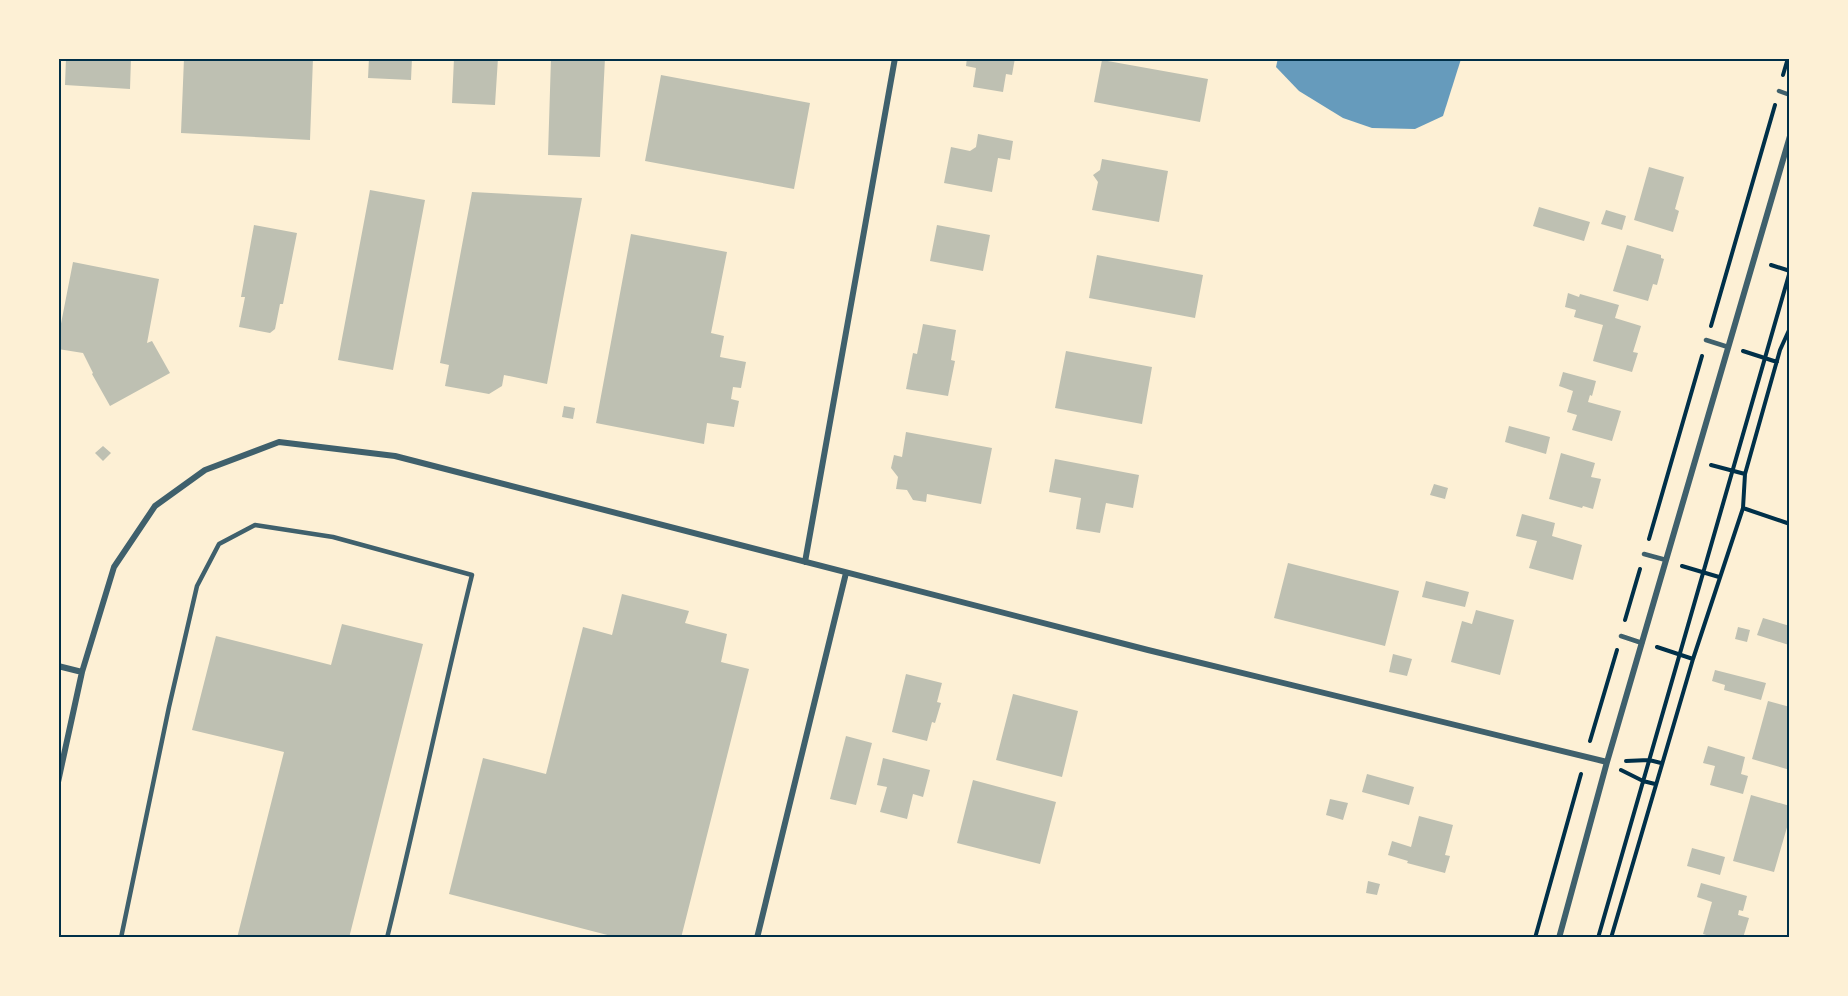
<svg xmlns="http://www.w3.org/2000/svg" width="1848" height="996" font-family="'Fira Sans',sans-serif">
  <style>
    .water { fill: #669bbc }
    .building { fill: #bec0b2 }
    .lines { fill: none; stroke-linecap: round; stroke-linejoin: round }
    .path { stroke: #003049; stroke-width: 4 }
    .service { stroke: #3f606c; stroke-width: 4.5 }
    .minor { stroke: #3f606c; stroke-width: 6 }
    .neatline { fill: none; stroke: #003049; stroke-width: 2 }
  </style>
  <rect width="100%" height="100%" fill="#fdf0d5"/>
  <path class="water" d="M 1278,58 L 1461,58 L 1461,59 L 1443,116 L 1415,129 L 1372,128 L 1343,118 L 1299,91 L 1276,67 Z"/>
  <path class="building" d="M 66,58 L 131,58 L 130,89 L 65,85 Z
    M 184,58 L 313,58 L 310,140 L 181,133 Z
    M 369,58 L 412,58 L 411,80 L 368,78 Z
    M 454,58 L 498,58 L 495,105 L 452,103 Z
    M 551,58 L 605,58 L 600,157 L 548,155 Z
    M 967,58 L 1015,58 L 1012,75 L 1006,74 L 1003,92 L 973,87 L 976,68 L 966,66 Z
    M 1102,60 L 1208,79 L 1200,122 L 1094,102 Z
    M 661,75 L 810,103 L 794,189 L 645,161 Z
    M 978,134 L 1013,141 L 1010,160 L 998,158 L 992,192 L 944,183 L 951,147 L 970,151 L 976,147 Z
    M 1102,159 L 1168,171 L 1159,222 L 1092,210 L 1098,182 L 1093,175 L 1100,170 Z
    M 1649,167 L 1684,177 L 1675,209 L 1679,211 L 1673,232 L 1634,220 Z
    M 370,190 L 425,200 L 393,370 L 338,360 Z
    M 472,192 L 582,198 L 547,384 L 504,375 L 502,386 L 489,394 L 445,386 L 449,365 L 440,363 Z
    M 1539,207 L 1590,222 L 1584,241 L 1533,226 Z
    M 1606,210 L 1626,216 L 1622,230 L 1601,224 Z
    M 254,225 L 297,233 L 283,304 L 280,304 L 275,329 L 270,333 L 239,327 L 245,297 L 241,297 Z
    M 937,225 L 990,235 L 983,271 L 930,261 Z
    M 631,234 L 727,252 L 711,333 L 724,336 L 720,357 L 746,362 L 741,388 L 733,387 L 731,399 L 739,401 L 734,427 L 707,423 L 704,444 L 596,423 Z
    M 1627,245 L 1661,255 L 1661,258 L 1664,259 L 1657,285 L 1653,284 L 1648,301 L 1613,291 Z
    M 1097,255 L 1203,275 L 1195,318 L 1089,298 Z
    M 73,262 L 159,279 L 147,343 L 152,341 L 170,373 L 110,406 L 92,374 L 93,373 L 83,353 L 58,349 L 58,339 Z
    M 1568,293 L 1579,297 L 1580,294 L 1619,305 L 1615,318 L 1641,326 L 1633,352 L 1638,353 L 1632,372 L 1593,361 L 1603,325 L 1574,317 L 1576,310 L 1565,307 Z
    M 923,324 L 956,330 L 951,360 L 955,361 L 948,396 L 906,389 L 913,353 L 917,354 Z
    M 1066,351 L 1152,367 L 1142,424 L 1055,408 Z
    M 1563,372 L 1596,381 L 1592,396 L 1590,395 L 1588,402 L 1621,411 L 1612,441 L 1572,430 L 1577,415 L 1567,412 L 1573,391 L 1559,386 Z
    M 564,406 L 575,408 L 573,419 L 562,417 Z
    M 1509,426 L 1550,437 L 1546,454 L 1505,442 Z
    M 906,432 L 992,448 L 981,504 L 927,494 L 926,502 L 913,500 L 907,490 L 896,489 L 898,477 L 891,468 L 894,455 L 902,457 Z
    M 103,446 L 111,453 L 103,461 L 95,453 Z
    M 1561,453 L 1595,463 L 1591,477 L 1601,479 L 1593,509 L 1583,506 L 1582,508 L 1549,499 Z
    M 1055,459 L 1139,475 L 1133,508 L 1106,503 L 1100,533 L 1076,529 L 1081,498 L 1049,492 Z
    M 1434,484 L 1448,488 L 1445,499 L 1430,495 Z
    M 1522,514 L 1555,523 L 1552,536 L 1582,545 L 1573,580 L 1529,568 L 1537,541 L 1516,536 Z
    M 1288,563 L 1399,591 L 1385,646 L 1274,618 Z
    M 1426,581 L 1469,592 L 1465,607 L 1422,597 Z
    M 622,594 L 689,611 L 685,623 L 727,634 L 721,662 L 749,669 L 681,938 L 619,938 L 449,894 L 483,758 L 546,774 L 583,627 L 612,635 Z
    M 1476,610 L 1514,620 L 1500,675 L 1451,662 L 1462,621 L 1472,624 Z
    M 1763,618 L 1790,626 L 1789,645 L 1757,635 Z
    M 342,624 L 423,644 L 349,938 L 237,938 L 284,752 L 192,730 L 216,636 L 331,665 Z
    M 1738,627 L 1750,630 L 1747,642 L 1735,639 Z
    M 1393,654 L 1412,659 L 1407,676 L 1389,672 Z
    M 1715,670 L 1766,683 L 1761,700 L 1724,690 L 1725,685 L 1712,681 Z
    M 906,674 L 942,683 L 937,702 L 941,703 L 935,723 L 932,722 L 927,741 L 892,732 Z
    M 1013,694 L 1078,711 L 1062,777 L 996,760 Z
    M 1768,701 L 1790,707 L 1790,770 L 1752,759 Z
    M 846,736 L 872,743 L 856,805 L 830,799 Z
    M 1708,746 L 1745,757 L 1741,774 L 1748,776 L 1743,794 L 1710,785 L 1715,766 L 1703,763 Z
    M 883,758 L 930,770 L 923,797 L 913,794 L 907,819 L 880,812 L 887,787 L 877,785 Z
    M 1367,774 L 1414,787 L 1409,805 L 1362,792 Z
    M 973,780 L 1056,802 L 1040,864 L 957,843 Z
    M 1751,795 L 1790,806 L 1790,817 L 1774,872 L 1733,861 Z
    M 1330,799 L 1348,803 L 1343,820 L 1326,815 Z
    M 1419,816 L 1453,825 L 1445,855 L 1450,856 L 1445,873 L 1407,863 L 1408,861 L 1388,855 L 1392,841 L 1411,847 Z
    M 1692,848 L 1725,857 L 1720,875 L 1687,866 Z
    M 1368,881 L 1380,884 L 1377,895 L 1366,893 Z
    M 1701,883 L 1747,896 L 1743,911 L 1739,910 L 1738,915 L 1749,918 L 1743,938 L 1716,938 L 1703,934 L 1712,902 L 1697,897 Z"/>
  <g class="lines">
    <path class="path" d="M 1783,75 L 1788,58
      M 1711,326 L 1775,105
      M 1743,351 L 1777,362
      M 1711,465 L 1745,474
      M 1743,508 L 1790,524
      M 1649,539 L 1702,356
      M 1682,566 L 1719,577
      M 1625,620 L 1640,569
      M 1657,647 L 1693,659
      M 1590,741 L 1617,650
      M 1626,761 L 1649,760 L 1661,763
      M 1621,770 L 1643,781 L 1655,784
      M 1535,938 L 1581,774
      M 1598,938 L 1790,271 L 1771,265
      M 1611,938 L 1693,659 L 1743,508 L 1745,474 L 1780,350 L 1790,328"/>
    <path class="service" d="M 1779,91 L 1790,95
      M 1706,340 L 1728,347
      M 1644,554 L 1666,560
      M 1621,636 L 1642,643
      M 121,938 L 169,707 L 197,586 L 219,544 L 255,525 L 333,537 L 472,575 C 442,696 417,817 387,938"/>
    <path class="minor" d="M 805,562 L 895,58
      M 58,666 L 82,672 L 114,567 L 155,506 L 205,470 L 279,442 L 395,456 L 1148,650 L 1607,762
      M 58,782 L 82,672
      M 757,938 L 846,573
      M 1559,938 L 1607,762 L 1790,136"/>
  </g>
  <rect width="1848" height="996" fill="none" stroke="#fdf0d5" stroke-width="120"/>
  <rect x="60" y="60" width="1728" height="876" class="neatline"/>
</svg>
